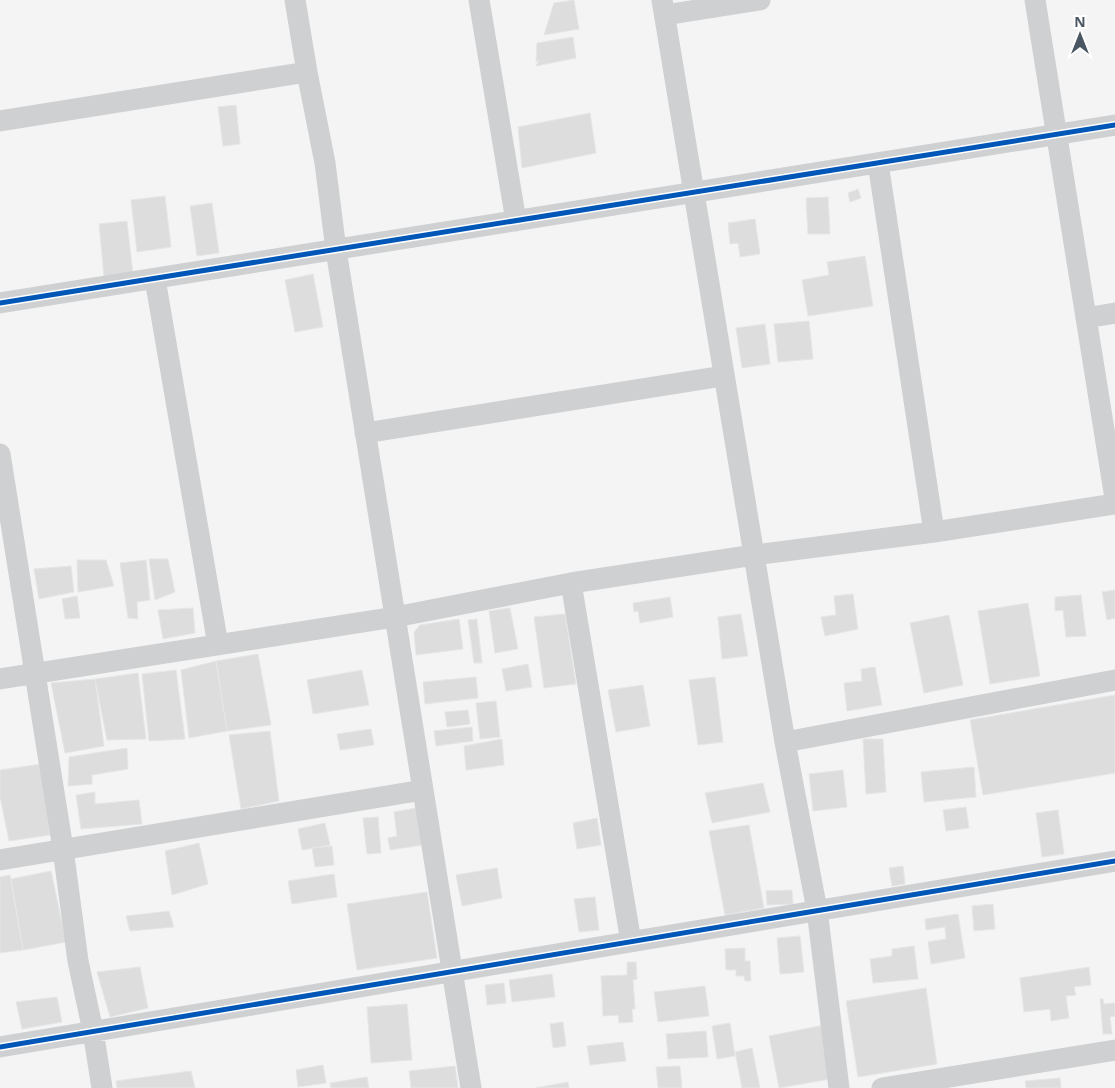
<svg xmlns="http://www.w3.org/2000/svg" width="1115" height="1088" font-family="'Open Sans',sans-serif">
  <style>
    .building { fill: #ddddde; stroke: #e5e6e7 }
    .lines { fill: none; stroke-linecap: round; stroke-linejoin: round }
    .street { stroke: #ced0d2; stroke-width: 21 }
    .cycleway-casing { stroke: #fff; stroke-width: 8 }
    .cycleway { stroke: #0057b8; stroke-width: 5 }
  </style>
  <rect width="100%" height="100%" fill="#f4f4f4"/>
  <path class="building" d="M 574,0 L 579,29 L 544,35 L 554,3 Z
    M 573,37 L 576,58 L 536,66 L 539,60 L 536,62 L 537,43 Z
    M 236,105 L 240,144 L 223,146 L 218,107 Z
    M 590,113 L 596,153 L 522,168 L 518,127 Z
    M 858,189 L 861,198 L 850,202 L 848,193 Z
    M 165,196 L 171,247 L 137,252 L 131,200 Z
    M 828,197 L 830,234 L 808,234 L 806,198 Z
    M 212,203 L 219,253 L 197,256 L 190,206 Z
    M 755,219 L 760,254 L 740,257 L 738,243 L 730,244 L 728,223 Z
    M 127,221 L 133,274 L 104,277 L 99,224 Z
    M 865,256 L 873,306 L 808,316 L 802,280 L 829,275 L 827,262 Z
    M 313,274 L 323,327 L 295,332 L 285,280 Z
    M 809,321 L 813,359 L 778,362 L 774,324 Z
    M 765,324 L 770,364 L 742,368 L 736,328 Z
    M 149,559 L 168,559 L 175,592 L 155,600 Z
    M 77,560 L 106,560 L 114,586 L 78,592 Z
    M 146,560 L 150,600 L 137,602 L 138,619 L 128,618 L 120,563 Z
    M 71,566 L 74,592 L 39,599 L 34,569 Z
    M 1115,590 L 1115,618 L 1107,620 L 1102,592 Z
    M 853,594 L 858,629 L 825,636 L 821,617 L 836,615 L 834,596 Z
    M 1081,595 L 1086,636 L 1066,637 L 1063,610 L 1055,611 L 1055,597 Z
    M 77,596 L 80,618 L 65,619 L 62,599 Z
    M 670,597 L 673,617 L 640,623 L 638,611 L 634,612 L 633,603 Z
    M 1028,603 L 1040,676 L 990,684 L 978,611 Z
    M 193,608 L 195,633 L 163,639 L 158,610 Z
    M 510,608 L 518,649 L 495,653 L 489,611 Z
    M 565,614 L 576,684 L 544,688 L 534,617 Z
    M 741,614 L 748,656 L 722,659 L 718,617 Z
    M 949,615 L 963,685 L 924,693 L 910,623 Z
    M 459,619 L 463,649 L 416,655 L 414,632 L 420,625 Z
    M 477,619 L 482,663 L 474,663 L 468,620 Z
    M 258,654 L 271,725 L 227,731 L 216,661 Z
    M 216,661 L 227,731 L 189,738 L 181,670 Z
    M 528,664 L 532,687 L 506,691 L 502,669 Z
    M 875,667 L 882,705 L 847,711 L 844,683 L 862,681 L 861,669 Z
    M 176,670 L 185,739 L 149,741 L 142,674 Z
    M 362,670 L 369,705 L 313,714 L 307,680 Z
    M 138,673 L 146,739 L 107,740 L 95,679 Z
    M 476,677 L 478,698 L 425,704 L 423,682 Z
    M 715,677 L 723,742 L 698,745 L 689,680 Z
    M 95,679 L 104,746 L 65,753 L 51,683 Z
    M 643,685 L 650,726 L 616,732 L 608,690 Z
    M 1115,695 L 1115,773 L 983,795 L 970,720 Z
    M 496,701 L 500,737 L 480,739 L 476,703 Z
    M 468,710 L 470,724 L 447,727 L 445,712 Z
    M 472,727 L 473,741 L 436,746 L 434,731 Z
    M 371,729 L 374,745 L 340,750 L 337,734 Z
    M 270,731 L 279,801 L 241,809 L 229,735 Z
    M 502,739 L 504,765 L 466,770 L 464,746 Z
    M 863,739 L 883,739 L 886,792 L 866,794 Z
    M 127,748 L 128,769 L 92,775 L 92,784 L 68,786 L 69,757 Z
    M 41,764 L 50,835 L 9,841 L 0,797 L 0,770 Z
    M 974,767 L 976,797 L 924,802 L 921,772 Z
    M 843,770 L 847,807 L 813,811 L 809,774 Z
    M 763,783 L 770,812 L 712,823 L 705,793 Z
    M 95,792 L 95,804 L 139,800 L 142,824 L 81,829 L 76,795 Z
    M 966,807 L 969,828 L 946,831 L 943,810 Z
    M 416,808 L 422,845 L 390,850 L 388,838 L 397,836 L 394,812 Z
    M 1058,810 L 1064,854 L 1042,857 L 1036,813 Z
    M 378,817 L 381,853 L 367,854 L 363,818 Z
    M 597,818 L 601,845 L 577,849 L 573,823 Z
    M 325,823 L 330,845 L 302,850 L 298,829 Z
    M 749,825 L 764,908 L 725,915 L 709,831 Z
    M 199,843 L 208,884 L 172,895 L 165,851 Z
    M 332,846 L 334,865 L 315,867 L 312,848 Z
    M 903,866 L 905,884 L 892,886 L 889,868 Z
    M 497,868 L 502,898 L 462,906 L 456,875 Z
    M 51,871 L 66,942 L 23,950 L 11,879 Z
    M 334,874 L 337,897 L 292,904 L 288,881 Z
    M 10,875 L 23,950 L 0,953 L 0,877 Z
    M 792,890 L 793,904 L 767,905 L 766,891 Z
    M 427,892 L 437,958 L 357,970 L 347,904 Z
    M 595,897 L 599,930 L 579,932 L 574,899 Z
    M 993,904 L 995,929 L 974,931 L 972,906 Z
    M 169,911 L 174,927 L 130,931 L 126,916 Z
    M 958,914 L 965,958 L 931,964 L 928,942 L 946,939 L 945,927 L 926,930 L 925,919 Z
    M 800,936 L 804,972 L 780,974 L 777,938 Z
    M 914,946 L 918,979 L 873,983 L 870,959 L 892,956 L 892,949 Z
    M 745,948 L 745,961 L 750,961 L 751,981 L 745,981 L 744,976 L 736,976 L 736,970 L 726,970 L 725,949 Z
    M 627,962 L 636,962 L 637,979 L 633,980 L 635,1009 L 632,1009 L 633,1022 L 619,1023 L 618,1015 L 603,1016 L 601,976 L 627,975 Z
    M 140,967 L 148,1008 L 110,1017 L 97,972 Z
    M 1089,967 L 1091,985 L 1074,987 L 1076,995 L 1066,996 L 1069,1018 L 1051,1021 L 1050,1009 L 1024,1012 L 1020,978 Z
    M 552,974 L 555,997 L 512,1002 L 509,980 Z
    M 504,983 L 506,1003 L 487,1005 L 485,985 Z
    M 705,986 L 709,1016 L 658,1022 L 654,992 Z
    M 926,988 L 937,1064 L 858,1077 L 846,1001 Z
    M 57,997 L 62,1022 L 22,1029 L 16,1002 Z
    M 1100,999 L 1103,999 L 1104,1004 L 1115,1003 L 1115,1016 L 1110,1017 L 1112,1034 L 1103,1034 Z
    M 407,1004 L 412,1060 L 371,1063 L 367,1007 Z
    M 563,1022 L 566,1046 L 553,1048 L 550,1024 Z
    M 730,1023 L 735,1056 L 717,1059 L 712,1026 Z
    M 824,1025 L 836,1078 L 779,1088 L 769,1036 Z
    M 706,1031 L 708,1057 L 668,1059 L 666,1034 Z
    M 623,1042 L 626,1061 L 590,1065 L 587,1046 Z
    M 752,1048 L 760,1088 L 742,1088 L 735,1052 Z
    M 323,1065 L 326,1083 L 298,1087 L 296,1070 Z
    M 455,1066 L 458,1088 L 411,1088 L 409,1071 Z
    M 680,1066 L 682,1088 L 658,1088 L 656,1067 Z
    M 191,1071 L 195,1088 L 117,1088 L 116,1081 Z
    M 367,1077 L 369,1088 L 331,1088 L 330,1083 Z
    M 1060,1078 L 1061,1088 L 1026,1088 L 1025,1081 Z
    M 568,1082 L 569,1088 L 535,1088 Z"/>
  <g class="lines">
    <path class="street" d="M 295,0 L 307,72 L 325,163 L 336,250 L 471,1088
      M 479,0 L 516,221
      M 662,0 L 754,555 L 785,742 L 817,910 L 839,1088
      M 1035,0 L 1115,498
      M 665,15 L 760,0
      M 0,121 L 307,72
      M 878,163 L 934,532
      M 155,279 L 218,645
      M 0,303 L 1115,125
      M 1086,318 L 1115,313
      M 365,433 L 723,376
      M 0,454 L 63,849 L 78,961 L 93,1031 L 102,1088
      M 571,583 L 631,942
      M 0,679 L 395,617 L 571,583 L 754,555 L 934,532 L 1115,504
      M 785,742 L 1115,680
      M 0,860 L 423,790
      M 0,1047 L 1115,861
      M 882,1088 L 1115,1050"/>
    <g class="cycleway-casing">
      <path id="cycleway" d="M 0,303 L 1115,125
        M 0,1047 L 1115,861"/>
    </g>
    <use href="#cycleway" class="cycleway"/>
  </g>
  <g transform="translate(1080 35)" stroke="#ffffff" stroke-width="4" paint-order="stroke">
  <path d="M0-4L9 19L0 12L-9 19Z" fill="#4a5661"/>
  <text y="-8" font-size="14" font-weight="bold" text-anchor="middle" fill="#4a5661">N</text>
  </g>
</svg>
